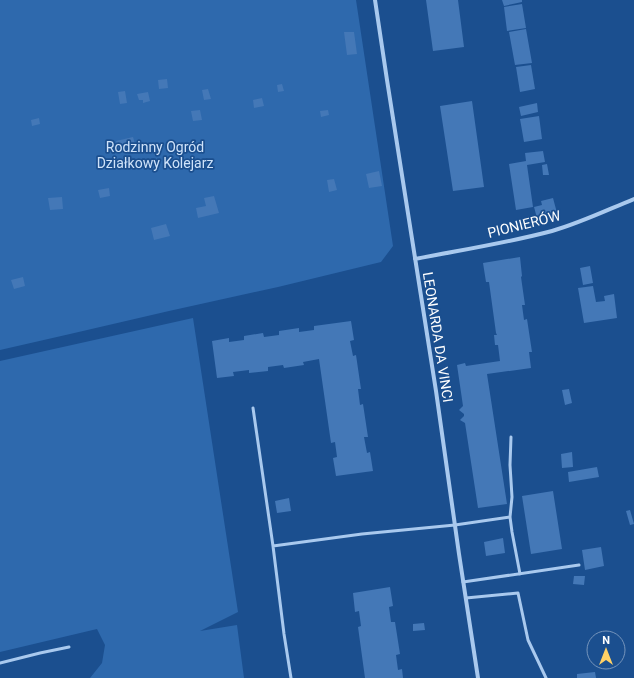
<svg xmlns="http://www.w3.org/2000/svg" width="634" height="678" font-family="Roboto,sans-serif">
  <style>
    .green { fill: #2e69ad }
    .building { fill: #4478b7 }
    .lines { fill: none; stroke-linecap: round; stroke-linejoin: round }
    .lane { stroke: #a9c9ee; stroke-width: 3 }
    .street { stroke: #a9c9ee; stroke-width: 4 }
    .labels { text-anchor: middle; stroke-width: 3.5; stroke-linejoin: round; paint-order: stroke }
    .park-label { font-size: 14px; fill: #cfe3fa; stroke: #1b4f8f }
    .street-label { font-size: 14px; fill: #fff; stroke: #1b4f8f }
  </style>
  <rect width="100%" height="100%" fill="#1b4f8f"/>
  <path class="green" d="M 0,0 L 356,0 L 393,246 L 381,262 L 278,287 L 169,311 L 70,334 L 0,350 Z
    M 193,318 L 238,612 L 200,631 L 237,625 L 244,678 L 90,678 L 102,663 L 105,645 L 97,629 L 0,652 L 0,361 Z"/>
  <path class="building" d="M 426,0 L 458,0 L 464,47 L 433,51 Z
    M 502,0 L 522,0 L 522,2 L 504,6 Z
    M 522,4 L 526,28 L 507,31 L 504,7 Z
    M 526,29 L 532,63 L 515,65 L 509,32 Z
    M 344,32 L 354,32 L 357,54 L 347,55 Z
    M 531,65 L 535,89 L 520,92 L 516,67 Z
    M 167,79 L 168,88 L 159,89 L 158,80 Z
    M 282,84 L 284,91 L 278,92 L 277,85 Z
    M 208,89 L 211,99 L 204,100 L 202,90 Z
    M 125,91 L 127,103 L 120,104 L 118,92 Z
    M 148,92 L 150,101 L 143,103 L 143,100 L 139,100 L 137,94 Z
    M 262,98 L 264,106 L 254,108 L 253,100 Z
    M 472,101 L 484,187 L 453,191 L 440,106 Z
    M 537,103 L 538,112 L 521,116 L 519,107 Z
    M 200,110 L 202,120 L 193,121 L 191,111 Z
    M 328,110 L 329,115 L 321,117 L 320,111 Z
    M 539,116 L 542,139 L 524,142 L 520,119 Z
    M 39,118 L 40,124 L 32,126 L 31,120 Z
    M 133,137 L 135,144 L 118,148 L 116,141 Z
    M 543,151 L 545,162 L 527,165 L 533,207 L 516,210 L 509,164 L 526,161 L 525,153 Z
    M 547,164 L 549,175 L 543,175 L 542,165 Z
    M 379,171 L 382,186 L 369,188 L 366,174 Z
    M 334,179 L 337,190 L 329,192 L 327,180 Z
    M 109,188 L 110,196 L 100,198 L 98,190 Z
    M 214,196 L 219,213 L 198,218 L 196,208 L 206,206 L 204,198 Z
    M 62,197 L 63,209 L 50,210 L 48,198 Z
    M 553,198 L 557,213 L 537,218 L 534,207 L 542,205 L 541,201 Z
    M 166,224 L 170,236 L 154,240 L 151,228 Z
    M 520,257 L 522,276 L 521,277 L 525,305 L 522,305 L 524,320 L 527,319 L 532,352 L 529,352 L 531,368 L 487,374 L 507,504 L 478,508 L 465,423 L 460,420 L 464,416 L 464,414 L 459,410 L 463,406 L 457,365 L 465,363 L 466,366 L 500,361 L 498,345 L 495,345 L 494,335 L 497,335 L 496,333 L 489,282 L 486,282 L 483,263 Z
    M 590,266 L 593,283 L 583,285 L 580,268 Z
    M 23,277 L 25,286 L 14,289 L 11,280 Z
    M 593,286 L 596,302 L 605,301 L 604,296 L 614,294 L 617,318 L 584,323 L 578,288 Z
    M 351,321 L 354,340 L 350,341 L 353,356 L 356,355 L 361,389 L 358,389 L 360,405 L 363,404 L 368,437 L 364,437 L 367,453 L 370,452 L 373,471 L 336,476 L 333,458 L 337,457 L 335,442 L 331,443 L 319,359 L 303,362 L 304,365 L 284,368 L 283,365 L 268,367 L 268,371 L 249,373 L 249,370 L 233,372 L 234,376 L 217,378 L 212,341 L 229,338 L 229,342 L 244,340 L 244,336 L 263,333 L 264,337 L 279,335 L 279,331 L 299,328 L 299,332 L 314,330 L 314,326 Z
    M 569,389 L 572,403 L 565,405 L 562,390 Z
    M 572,452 L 573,467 L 562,468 L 561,454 Z
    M 597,467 L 599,477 L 569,482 L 568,472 Z
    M 553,491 L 562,549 L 531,554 L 522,496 Z
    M 289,498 L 291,511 L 277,513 L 275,501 Z
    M 630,510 L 634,524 L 630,525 L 626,511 Z
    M 503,538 L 505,553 L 486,556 L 484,542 Z
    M 601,547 L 604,566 L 585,570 L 582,550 Z
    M 574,576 L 585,576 L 584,585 L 573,584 Z
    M 390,587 L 393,606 L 389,607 L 391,622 L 395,622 L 400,654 L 396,655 L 398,670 L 402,669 L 403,678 L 365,678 L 358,627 L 361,626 L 359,611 L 355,612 L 353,593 Z
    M 424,623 L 425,630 L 413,631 L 413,624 Z
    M 595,672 L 596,678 L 577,678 L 577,674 Z"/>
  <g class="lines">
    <path class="lane" d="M 253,408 L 273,546 L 362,534 L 455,525 L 510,517
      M 511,437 L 510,465 L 512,497 L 510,517 L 512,532 L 520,574
      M 273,546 L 284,634 L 291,678
      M 463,582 L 579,565
      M 466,598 L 518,593 L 528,640 L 546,678
      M 0,663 L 40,653 L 69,647"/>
    <path class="street" d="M 375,0 L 387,80 L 436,391 L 459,554 L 478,678
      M 415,259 C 461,250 507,243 552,231 C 580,223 607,210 634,199"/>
  </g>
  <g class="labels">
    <g class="park-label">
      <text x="155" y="152">Rodzinny Ogród<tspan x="155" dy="16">Działkowy Kolejarz</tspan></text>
    </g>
    <g class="street-label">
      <text transform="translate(524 224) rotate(-14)" y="5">PIONIERÓW</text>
      <text transform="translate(438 337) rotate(81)" y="5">LEONARDA DA VINCI</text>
    </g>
  </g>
  <g transform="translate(606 650)"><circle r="19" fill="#1b4f8f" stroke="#7695bc"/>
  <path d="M0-3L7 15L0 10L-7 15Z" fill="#ffd166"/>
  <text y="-6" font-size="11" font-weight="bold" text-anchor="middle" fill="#ffffff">N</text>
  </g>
</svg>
